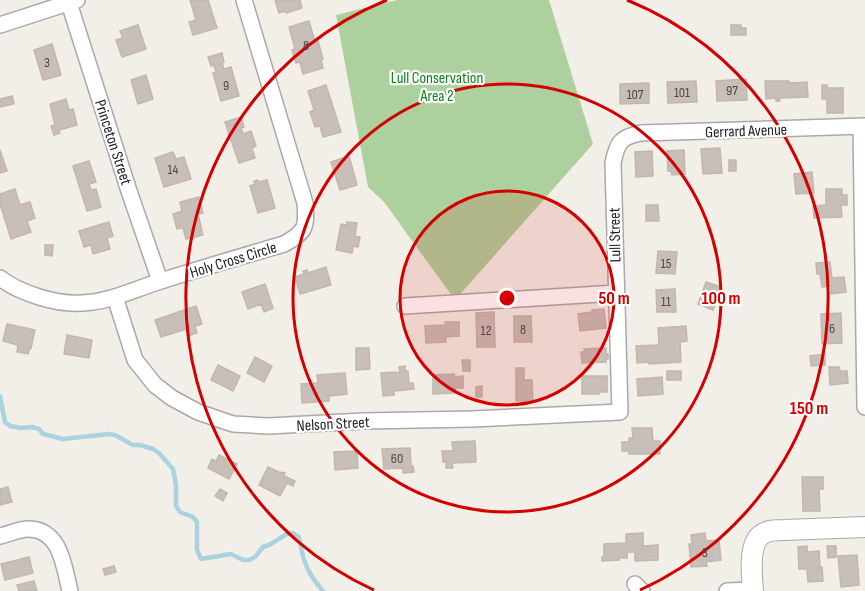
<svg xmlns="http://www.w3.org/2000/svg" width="865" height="591" font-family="'Sofia Sans Condensed',sans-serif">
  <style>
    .forest { fill: #add19e }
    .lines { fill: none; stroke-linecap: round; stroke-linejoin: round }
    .stream { stroke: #aad3df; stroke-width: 4.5 }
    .building { fill: #c7bfb8; stroke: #c4b6ab; stroke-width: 1.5 }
    .minor-casing { stroke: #a9a9a9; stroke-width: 18 }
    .tertiary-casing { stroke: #a9a9a9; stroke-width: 22 }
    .minor { stroke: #fff; stroke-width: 15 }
    .tertiary { stroke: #fff; stroke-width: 20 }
    .ring { fill: none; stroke: #d40000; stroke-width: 3 }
    .labels { text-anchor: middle; stroke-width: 4.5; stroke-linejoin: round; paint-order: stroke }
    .number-label { font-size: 14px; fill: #4b4948 }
    .park-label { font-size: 16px; fill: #0c8416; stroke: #fff }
    .street-label { font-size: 16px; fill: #222; stroke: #fff }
    .centre { fill: #d40000; stroke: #fff; stroke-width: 3 }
    .ring-label { font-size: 18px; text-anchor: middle; font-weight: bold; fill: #d40000; stroke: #fff; stroke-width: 4.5; stroke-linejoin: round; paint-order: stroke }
  </style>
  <rect width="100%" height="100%" fill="#f2efe9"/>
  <path class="forest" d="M 397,0 L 549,0 L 593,144 L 455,300 L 384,202 L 368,187 L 336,15 Z"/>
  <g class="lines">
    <path class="stream" d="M 0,396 L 5,422 L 10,426 L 21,428 L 32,427 L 39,429 L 43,434 L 63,439 L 109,434 L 115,435 L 133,445 L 140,445 L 153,449 L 159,453 L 173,469 L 176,484 L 176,506 L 180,512 L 193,517 L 197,522 L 197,550 L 201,559 L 231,554 L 243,560 L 249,560 L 255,557 L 263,547 L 269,545 L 287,534 L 293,533 L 299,537 C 303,561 307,573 323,591"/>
  </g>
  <path class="building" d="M 190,0 L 208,0 L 217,28 L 193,35 L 189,22 L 196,20 Z
    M 275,0 L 300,0 L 302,8 L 286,13 L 285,11 L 279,13 Z
    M 309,21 L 315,42 L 318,41 L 323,59 L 321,60 L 323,68 L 303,74 L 300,62 L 296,63 L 292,50 L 295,49 L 289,27 Z
    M 138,25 L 146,49 L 122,57 L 116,40 L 123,38 L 120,31 Z
    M 731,25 L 741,25 L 741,28 L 746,28 L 746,35 L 731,35 Z
    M 52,44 L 61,75 L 43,80 L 34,50 Z
    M 222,53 L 224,62 L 222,63 L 224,69 L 231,67 L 239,96 L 221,101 L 213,73 L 216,72 L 214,65 L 211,66 L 208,57 Z
    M 146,75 L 153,99 L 138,104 L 131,80 Z
    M 746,79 L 747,100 L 717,101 L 716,81 Z
    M 696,81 L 697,102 L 668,103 L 667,82 Z
    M 765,81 L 789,81 L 790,83 L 807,82 L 808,97 L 779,98 L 780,101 L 776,101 L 776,98 L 766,99 Z
    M 649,83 L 649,103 L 620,104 L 620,84 Z
    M 326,85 L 341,132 L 323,137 L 320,126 L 315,127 L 310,112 L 314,110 L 308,91 Z
    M 822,85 L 827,85 L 827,88 L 843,88 L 843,113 L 827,113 L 827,99 L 822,99 Z
    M 12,96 L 14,104 L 0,107 L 0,99 Z
    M 66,99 L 69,110 L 73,109 L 77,125 L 59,130 L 60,133 L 54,135 L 51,126 L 55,125 L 50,104 Z
    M 241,117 L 244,127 L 241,128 L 243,134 L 251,131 L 256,146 L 252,148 L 255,158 L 239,163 L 225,122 Z
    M 720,148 L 722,173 L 703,174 L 701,149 Z
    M 0,150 L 7,171 L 0,173 Z
    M 684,150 L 685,174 L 672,175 L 671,171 L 668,171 L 667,151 Z
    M 652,151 L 653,176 L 636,177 L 635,152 Z
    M 173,152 L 176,159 L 184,157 L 191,179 L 164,187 L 155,158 Z
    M 349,156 L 357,185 L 340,190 L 331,162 Z
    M 729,160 L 736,160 L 736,171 L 729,171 Z
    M 89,161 L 96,182 L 89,184 L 91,190 L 96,189 L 101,207 L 87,211 L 73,166 Z
    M 812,172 L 814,193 L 796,194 L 794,174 Z
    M 258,180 L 259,182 L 267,180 L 275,208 L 258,213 L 250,186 L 255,184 L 254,181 Z
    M 15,189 L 20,205 L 30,202 L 35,218 L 27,221 L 31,232 L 11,239 L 0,204 L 0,194 Z
    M 826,189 L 842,189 L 842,195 L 847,195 L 847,205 L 841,205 L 842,217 L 814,218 L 813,206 L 826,205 Z
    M 199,197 L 203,213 L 198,214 L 203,235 L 186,239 L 183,228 L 177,229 L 173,214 L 182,211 L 180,202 Z
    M 646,205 L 658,205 L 659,221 L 646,221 Z
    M 109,222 L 113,236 L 107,238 L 110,249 L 93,254 L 91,245 L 84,247 L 79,231 Z
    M 347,222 L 357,223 L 355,236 L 360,237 L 358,247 L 353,246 L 352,253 L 336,250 L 341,224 L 347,225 Z
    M 45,245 L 53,245 L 52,256 L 45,255 Z
    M 658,251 L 677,252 L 675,274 L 656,273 Z
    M 830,262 L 832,278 L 844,277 L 846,292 L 831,294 L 831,286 L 822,287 L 820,274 L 817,274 L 816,263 Z
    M 326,267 L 331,285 L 300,294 L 295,277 L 304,274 L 303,271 L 307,270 L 308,273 Z
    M 706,282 L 721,287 L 713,310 L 698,304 Z
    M 265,284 L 273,308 L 264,312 L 261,304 L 248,309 L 242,292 Z
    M 675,289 L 676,312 L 657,312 L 656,290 Z
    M 196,306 L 202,324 L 195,326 L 197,333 L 188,336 L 186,329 L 161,337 L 155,320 Z
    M 604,309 L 606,328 L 580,331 L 578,314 L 592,312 L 592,310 Z
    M 494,312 L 495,347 L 477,347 L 476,313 Z
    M 841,313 L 842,343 L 822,344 L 821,314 Z
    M 514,316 L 531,316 L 532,342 L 514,342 Z
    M 445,322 L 459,322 L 459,336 L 446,337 L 446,342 L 426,343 L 425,326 L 446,325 Z
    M 7,324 L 35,330 L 31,348 L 30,347 L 28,354 L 17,352 L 18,345 L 3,341 Z
    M 686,326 L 687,341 L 680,342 L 681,362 L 649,364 L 648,362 L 637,363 L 636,346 L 659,345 L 658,328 Z
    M 67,335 L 92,340 L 89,358 L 64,354 Z
    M 356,348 L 369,348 L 370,369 L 356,370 Z
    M 606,348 L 606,354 L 608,354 L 608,359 L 606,359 L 606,362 L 582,363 L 581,352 L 585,352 L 584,349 Z
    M 825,354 L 825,365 L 811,366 L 810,356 Z
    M 255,357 L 272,366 L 264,382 L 247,373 Z
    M 462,360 L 470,360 L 470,371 L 463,371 Z
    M 218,365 L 240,376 L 233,391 L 211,380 Z
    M 405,366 L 405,371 L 408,371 L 409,383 L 413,383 L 414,389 L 394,391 L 394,395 L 383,396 L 381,373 L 400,372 L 399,367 Z
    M 829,367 L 839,367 L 840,371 L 847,371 L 848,383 L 830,385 Z
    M 516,368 L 524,368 L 524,380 L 532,380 L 533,401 L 516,401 Z
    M 667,371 L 681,371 L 681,380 L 667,380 Z
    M 345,373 L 347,394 L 329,396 L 329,401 L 302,403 L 301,384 L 318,383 L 317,375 Z
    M 454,374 L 455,377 L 463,376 L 463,388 L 455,388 L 455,393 L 433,394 L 433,375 Z
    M 582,376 L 607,376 L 607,392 L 599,392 L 599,394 L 582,394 Z
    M 662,377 L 663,394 L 638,396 L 637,379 Z
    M 482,386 L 482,397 L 476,397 L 476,387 Z
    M 632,428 L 652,428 L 653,441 L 660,441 L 660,454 L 629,454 L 629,451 L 622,451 L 622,442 L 629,442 L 629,438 L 633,438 Z
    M 475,441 L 476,462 L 452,463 L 453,468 L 446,468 L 446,462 L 443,462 L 442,451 L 453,451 L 452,442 Z
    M 410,448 L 411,466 L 413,466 L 414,472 L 403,473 L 403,468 L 384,469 L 382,449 Z
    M 357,451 L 358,468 L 335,470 L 334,452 Z
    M 219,455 L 237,464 L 229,479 L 208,468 L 212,459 L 216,461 Z
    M 268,467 L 281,473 L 282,472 L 285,473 L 284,476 L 295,481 L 293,486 L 287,483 L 280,496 L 259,485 Z
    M 802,477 L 823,477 L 823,489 L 819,489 L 820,511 L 803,511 Z
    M 8,487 L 12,502 L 0,505 L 0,489 Z
    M 220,489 L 227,493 L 223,501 L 215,496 Z
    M 643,533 L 643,546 L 658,545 L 658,560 L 635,561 L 635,552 L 627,552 L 627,558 L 619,558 L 619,560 L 602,561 L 602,557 L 604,557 L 604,544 L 626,543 L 626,534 Z
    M 705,533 L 706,541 L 719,540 L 721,560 L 706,562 L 707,566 L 691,567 L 689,544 L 692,544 L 691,535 Z
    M 807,546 L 807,552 L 819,551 L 820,567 L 822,567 L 823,581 L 808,582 L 807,569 L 799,569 L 798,547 Z
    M 827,546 L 836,546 L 836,557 L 828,558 Z
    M 857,555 L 859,585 L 841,587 L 838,556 Z
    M 29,557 L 33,573 L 5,580 L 1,564 Z
    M 114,566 L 116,572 L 105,575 L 103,569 Z
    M 34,581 L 37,591 L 19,591 L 17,585 Z"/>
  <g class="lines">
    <g class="minor-casing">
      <path id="minor" d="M 69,3 L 129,191 L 160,281
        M 0,25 L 77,0
        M 861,126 L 865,407
        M 0,278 C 19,293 57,305 82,303 C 110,302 135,289 161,281 C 202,268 243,256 284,244 C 306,232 307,227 305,203 L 244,0
        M 115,297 L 135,360 L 155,385 L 172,398 L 198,412 L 233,424 L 268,426 L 364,421 L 472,419 L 620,412 L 613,163 C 617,143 620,137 641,133 L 865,126
        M 405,306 L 616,293
        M 0,536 C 9,534 19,529 28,529 C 61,529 64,567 70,591
        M 635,584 L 642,591
        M 727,591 L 753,590"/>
    </g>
    <g class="tertiary-casing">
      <path id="tertiary" d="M 753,591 C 752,577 748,545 761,535 C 767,530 776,530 784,530 L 865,527"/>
    </g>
    <use href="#minor" class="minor"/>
    <use href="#tertiary" class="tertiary"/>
  </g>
  <circle cx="507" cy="298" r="107" fill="#d40000" fill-opacity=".12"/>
  <g class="ring">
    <circle cx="507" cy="298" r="107"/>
    <circle cx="507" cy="298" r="214"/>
    <path d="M374 590A321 321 0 0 1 387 0M627 0A321 321 0 0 1 640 590"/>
  </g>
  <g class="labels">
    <g class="number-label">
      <text x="306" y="50">8</text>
      <text x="47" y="67">3</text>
      <text x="226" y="90">9</text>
      <text x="732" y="95">97</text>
      <text x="682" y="97">101</text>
      <text x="635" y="99">107</text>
      <text x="173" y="174">14</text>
      <text x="666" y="268">15</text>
      <text x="666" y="306">11</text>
      <text x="832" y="333">6</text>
      <text x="523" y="334">8</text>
      <text x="486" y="335">12</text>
      <text x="397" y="463">60</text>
      <text x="705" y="557">3</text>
    </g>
    <g class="park-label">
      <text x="437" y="83">Lull Conservation<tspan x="437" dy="18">Area 2</tspan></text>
    </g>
    <g class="street-label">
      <text transform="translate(746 130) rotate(-2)" y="6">Gerrard Avenue</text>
      <text transform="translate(114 142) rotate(72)" y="6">Princeton Street</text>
      <text transform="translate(614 235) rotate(-91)" y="6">Lull Street</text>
      <text transform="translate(233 259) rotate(-17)" y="6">Holy Cross Circle</text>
      <text transform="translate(333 423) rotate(-3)" y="6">Nelson Street</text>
    </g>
  </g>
  <circle cx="507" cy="298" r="9" class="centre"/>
  <g class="ring-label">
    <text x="614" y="304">50 m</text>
    <text x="721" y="304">100 m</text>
    <text x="809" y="414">150 m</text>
  </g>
</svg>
